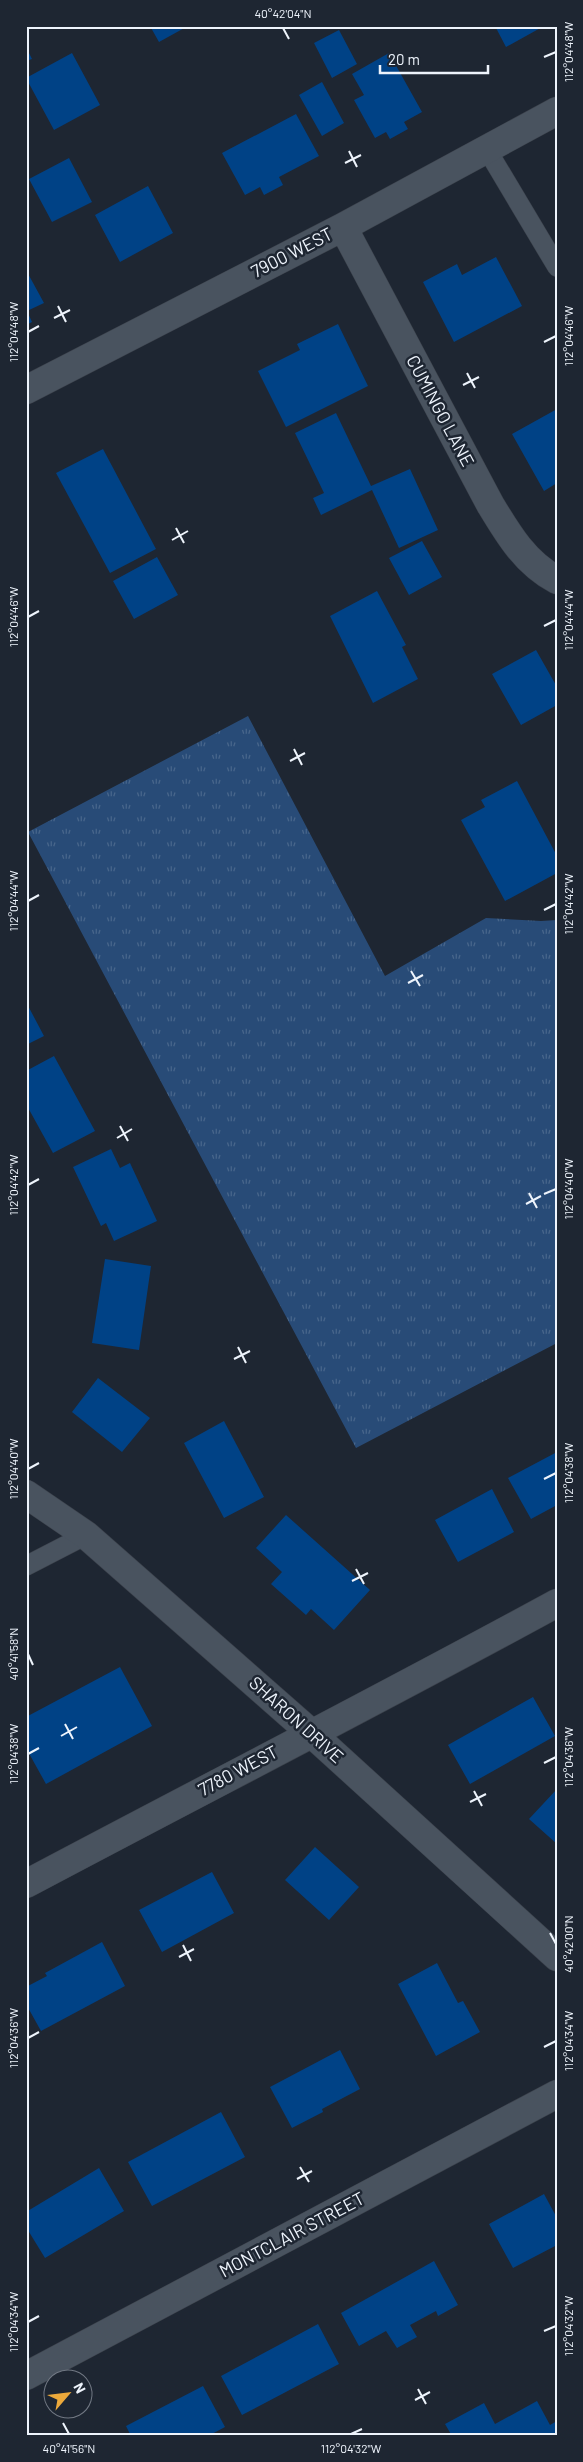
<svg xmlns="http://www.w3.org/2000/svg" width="583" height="2462" font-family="Barlow,sans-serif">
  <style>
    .grass { fill: url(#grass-tufts) }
    .building { fill: #004286 }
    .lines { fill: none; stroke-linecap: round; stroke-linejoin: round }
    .service-casing { stroke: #3b414b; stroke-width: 20 }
    .minor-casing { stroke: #3b414b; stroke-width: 29 }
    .service { stroke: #49535f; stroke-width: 19 }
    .minor { stroke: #49535f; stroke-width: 28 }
    .ticks { fill: none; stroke: #eef4fc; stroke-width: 2 }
    .labels { text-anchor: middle; stroke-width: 5; stroke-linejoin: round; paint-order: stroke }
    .street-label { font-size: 18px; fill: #eef4fc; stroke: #1e2632 }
    .neatline { fill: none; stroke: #eef4fc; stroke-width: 2 }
    .ticks-label { font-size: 12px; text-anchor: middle; fill: #eef4fc }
  </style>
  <defs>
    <pattern id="grass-tufts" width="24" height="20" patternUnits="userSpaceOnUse" patternTransform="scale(1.25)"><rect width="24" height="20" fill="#284b77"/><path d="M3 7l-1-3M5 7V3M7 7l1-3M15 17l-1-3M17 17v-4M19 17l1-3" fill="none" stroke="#48668b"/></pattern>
  </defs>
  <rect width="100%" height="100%" fill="#1e2632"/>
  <path class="grass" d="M 248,716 L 385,976 L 486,918 L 541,921 L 557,920 L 557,1343 L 356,1448 L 28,832 Z"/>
  <path class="building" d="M 150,26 L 188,26 L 159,42 Z
    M 495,26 L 544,26 L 506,47 Z
    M 339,30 L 357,64 L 332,78 L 314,43 Z
    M 26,47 L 32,59 L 26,61 Z
    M 72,53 L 100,105 L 54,130 L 26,78 Z
    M 389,53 L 422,112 L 404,122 L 408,129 L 390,139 L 386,132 L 375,138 L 354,100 L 364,95 L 352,74 Z
    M 322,82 L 344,123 L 322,136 L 299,95 Z
    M 296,114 L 319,156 L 279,177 L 283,185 L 264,195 L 260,187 L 245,195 L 222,153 Z
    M 69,158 L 92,202 L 52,222 L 29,179 Z
    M 148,186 L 173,233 L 120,262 L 95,215 Z
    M 496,257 L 522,306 L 454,342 L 423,282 L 457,264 L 462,275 Z
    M 26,270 L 44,303 L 27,311 L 32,322 L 26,325 Z
    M 338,324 L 368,386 L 286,427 L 258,371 L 300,350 L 297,344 Z
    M 557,409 L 557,483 L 544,491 L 512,434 Z
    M 336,413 L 371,486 L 410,469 L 438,530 L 399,548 L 372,490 L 321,515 L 313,498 L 324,493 L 295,433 Z
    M 103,449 L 156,549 L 110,573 L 56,473 Z
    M 422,541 L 442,577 L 409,595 L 389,558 Z
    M 157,557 L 178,595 L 134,619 L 113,581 Z
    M 377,591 L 406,645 L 402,647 L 418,679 L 373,703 L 330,616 Z
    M 536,650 L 557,687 L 557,705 L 521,725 L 492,674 Z
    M 517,781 L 557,856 L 557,873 L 505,901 L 461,820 L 485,807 L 481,800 Z
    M 26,1002 L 44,1036 L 26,1045 Z
    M 54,1056 L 95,1131 L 53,1153 L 26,1104 L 26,1071 Z
    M 111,1149 L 120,1168 L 130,1163 L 157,1221 L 114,1241 L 106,1223 L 101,1226 L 73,1167 Z
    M 105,1259 L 151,1266 L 139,1350 L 92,1343 Z
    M 98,1378 L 150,1418 L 122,1452 L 72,1412 Z
    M 224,1421 L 264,1497 L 224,1518 L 184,1443 Z
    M 557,1452 L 557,1505 L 531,1519 L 508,1478 Z
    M 492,1489 L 514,1532 L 458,1562 L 435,1520 Z
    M 286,1515 L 370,1590 L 334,1630 L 311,1609 L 306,1615 L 271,1584 L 282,1572 L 256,1548 Z
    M 120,1667 L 152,1726 L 46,1784 L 26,1748 L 26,1717 Z
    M 533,1697 L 555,1736 L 470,1784 L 448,1745 Z
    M 557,1789 L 557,1844 L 529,1819 Z
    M 315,1847 L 359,1887 L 329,1920 L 285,1880 Z
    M 212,1872 L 234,1913 L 162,1952 L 139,1910 Z
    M 102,1942 L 125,1986 L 41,2031 L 26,2004 L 26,1987 L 47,1976 L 45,1973 Z
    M 437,1963 L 458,2003 L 463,2001 L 480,2032 L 436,2056 L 398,1984 Z
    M 340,2050 L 360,2089 L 322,2109 L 323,2112 L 292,2128 L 270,2087 Z
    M 221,2112 L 245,2157 L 152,2206 L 128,2162 Z
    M 99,2168 L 124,2211 L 45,2258 L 26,2227 L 26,2212 Z
    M 544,2194 L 557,2218 L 557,2245 L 513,2268 L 489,2224 Z
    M 434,2261 L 458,2305 L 438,2316 L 436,2311 L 410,2325 L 417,2337 L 397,2348 L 386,2331 L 359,2346 L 341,2313 Z
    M 318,2324 L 339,2364 L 242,2415 L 221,2376 Z
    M 203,2386 L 225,2427 L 208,2436 L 131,2436 L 126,2426 Z
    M 537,2401 L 550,2425 L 557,2421 L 557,2436 L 452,2436 L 445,2424 L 484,2403 L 495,2424 Z"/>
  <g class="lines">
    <g class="service-casing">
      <path id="service" d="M 486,148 L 557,267
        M 26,1566 L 86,1535"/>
    </g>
    <g class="minor-casing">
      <path id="minor" d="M 343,227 L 490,504 C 508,534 525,563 557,580
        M 26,390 L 343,227 L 557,111
        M 26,1494 L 86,1535 L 311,1733 L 557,1957
        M 26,1884 C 203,1790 381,1699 557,1603
        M 26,2376 L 557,2094"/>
    </g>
    <use href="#service" class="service"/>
    <use href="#minor" class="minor"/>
  </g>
  <path class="ticks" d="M 283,28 L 289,39M 544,57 L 556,52M 349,151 L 357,167M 345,163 L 361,155M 58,306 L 66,322M 54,318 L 70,310M 28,332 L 39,326M 544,342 L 556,336M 467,373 L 475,388M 463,385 L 479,377M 176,528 L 184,543M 172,540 L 188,531M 28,617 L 39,611M 544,626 L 556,620M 294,749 L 302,765M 290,761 L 305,753M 28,901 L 39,895M 544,910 L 556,904M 411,971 L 420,986M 408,983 L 423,975M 120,1126 L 128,1141M 117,1138 L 132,1129M 28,1185 L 39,1179M 529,1193 L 537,1208M 544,1194 L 556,1189M 526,1204 L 541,1196M 238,1347 L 246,1363M 234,1359 L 250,1351M 28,1469 L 39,1463M 544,1479 L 556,1473M 356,1569 L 364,1584M 352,1581 L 368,1573M 28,1654 L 33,1665M 65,1724 L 73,1739M 61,1736 L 77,1727M 28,1754 L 39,1748M 544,1763 L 556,1757M 474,1791 L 482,1806M 470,1802 L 486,1794M 550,1933 L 556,1944M 183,1945 L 191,1961M 179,1957 L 194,1949M 28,2038 L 39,2032M 544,2047 L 556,2041M 300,2167 L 309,2182M 297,2179 L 312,2171M 28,2322 L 39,2316M 544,2331 L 556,2326M 418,2389 L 426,2404M 415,2400 L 430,2392M 63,2423 L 69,2434M 351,2434 L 362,2429"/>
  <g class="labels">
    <g class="street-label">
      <text transform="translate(292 253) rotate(-27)" y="6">7900 WEST</text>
      <text transform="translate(440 411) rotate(62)" y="6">CUMINGO LANE</text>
      <text transform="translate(296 1720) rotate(42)" y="6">SHARON DRIVE</text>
      <text transform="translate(238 1771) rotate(-28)" y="6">7780 WEST</text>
      <text transform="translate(292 2235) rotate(-28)" y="6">MONTCLAIR STREET</text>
    </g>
  </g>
  <rect width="583" height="2462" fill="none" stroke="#1e2632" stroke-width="55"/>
  <g transform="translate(68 2394) rotate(62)"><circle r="24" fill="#1e2632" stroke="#717883"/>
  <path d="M0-4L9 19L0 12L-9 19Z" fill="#eca93b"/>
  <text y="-8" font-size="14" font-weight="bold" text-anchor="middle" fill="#eef4fc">N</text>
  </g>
  <path d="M380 65v8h108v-8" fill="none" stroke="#eef4fc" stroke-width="2.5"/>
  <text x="388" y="65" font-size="15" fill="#eef4fc" stroke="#1e2632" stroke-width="4" paint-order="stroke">20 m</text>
  <rect x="28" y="28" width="528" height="2406" class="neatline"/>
  <g class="ticks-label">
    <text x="283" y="18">40°42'04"N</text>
    <text transform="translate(569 52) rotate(-90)" y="4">112°04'48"W</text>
    <text transform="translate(14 332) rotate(-90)" y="4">112°04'48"W</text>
    <text transform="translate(569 336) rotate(-90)" y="4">112°04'46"W</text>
    <text transform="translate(14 617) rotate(-90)" y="4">112°04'46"W</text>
    <text transform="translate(569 620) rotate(-90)" y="4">112°04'44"W</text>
    <text transform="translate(14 901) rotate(-90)" y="4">112°04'44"W</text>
    <text transform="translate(569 904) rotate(-90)" y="4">112°04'42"W</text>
    <text transform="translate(14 1185) rotate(-90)" y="4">112°04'42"W</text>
    <text transform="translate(569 1189) rotate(-90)" y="4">112°04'40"W</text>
    <text transform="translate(14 1469) rotate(-90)" y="4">112°04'40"W</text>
    <text transform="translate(569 1473) rotate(-90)" y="4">112°04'38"W</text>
    <text transform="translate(14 1654) rotate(-90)" y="4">40°41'58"N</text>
    <text transform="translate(14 1754) rotate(-90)" y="4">112°04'38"W</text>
    <text transform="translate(569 1757) rotate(-90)" y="4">112°04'36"W</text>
    <text transform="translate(569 1944) rotate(-90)" y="4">40°42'00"N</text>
    <text transform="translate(14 2038) rotate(-90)" y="4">112°04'36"W</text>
    <text transform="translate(569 2041) rotate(-90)" y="4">112°04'34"W</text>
    <text transform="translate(14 2322) rotate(-90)" y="4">112°04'34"W</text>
    <text transform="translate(569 2326) rotate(-90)" y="4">112°04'32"W</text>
    <text x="69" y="2453">40°41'56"N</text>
    <text x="351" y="2453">112°04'32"W</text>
  </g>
</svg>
